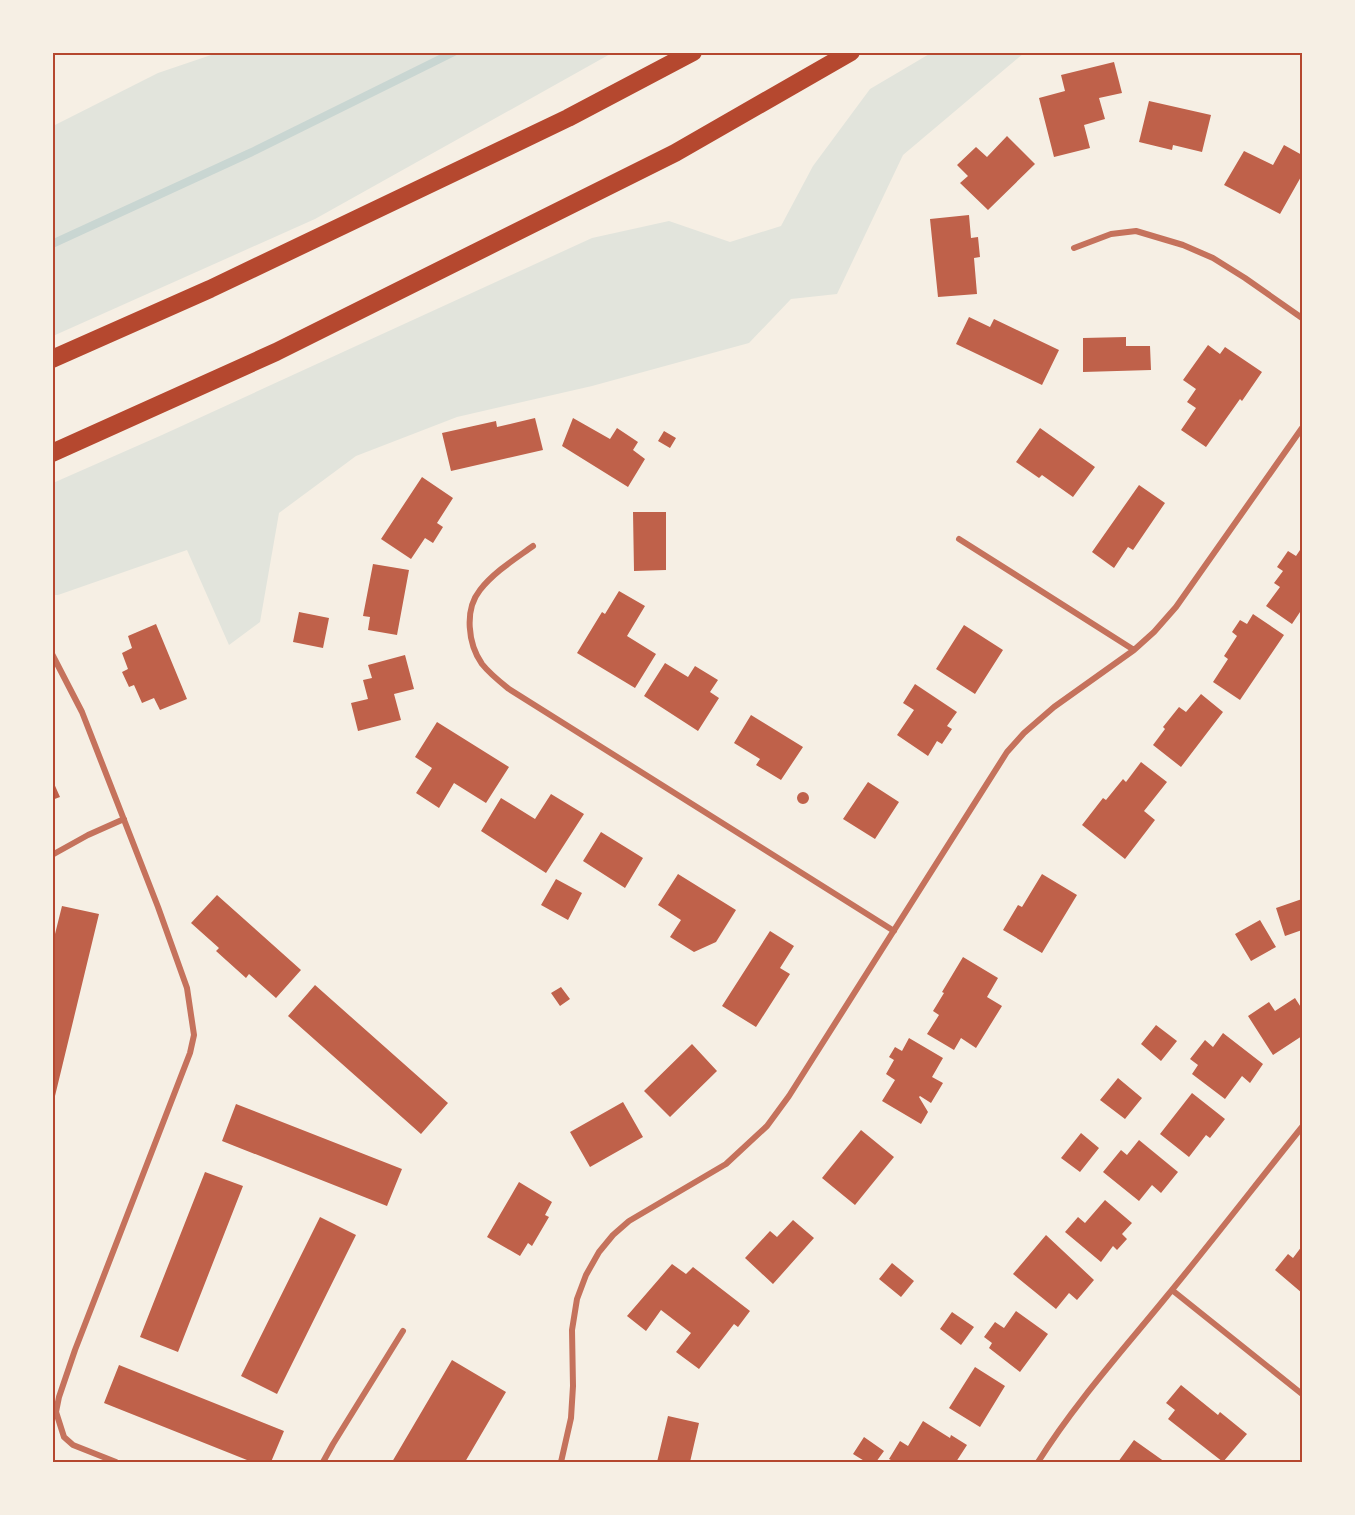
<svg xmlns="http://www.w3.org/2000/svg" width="1355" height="1515" font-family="Mulish,sans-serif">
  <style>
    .green { fill: #e2e4dc }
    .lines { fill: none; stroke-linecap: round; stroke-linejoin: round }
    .stream { stroke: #c9d6d2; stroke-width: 8 }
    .building { fill: #bf614a }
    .minor { stroke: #c5725c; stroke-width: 6 }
    .motorway { stroke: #b5482f; stroke-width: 18 }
    .neatline { fill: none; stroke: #b5482f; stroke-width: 2 }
  </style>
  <rect width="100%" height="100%" fill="#f6efe4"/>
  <path class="green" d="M 217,53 L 217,52 L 612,53 L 315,219 L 53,336 L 53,126 L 158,73 Z
    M 931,53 L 1024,53 L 903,155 L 837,294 L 791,299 L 749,343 L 592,386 L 457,417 L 356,456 L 279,513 L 260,622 L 229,645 L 187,550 L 58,595 L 53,595 L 53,483 L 162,435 L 592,238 L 669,221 L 730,242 L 781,226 L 813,166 L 870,89 Z"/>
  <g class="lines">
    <path class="stream" d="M 52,244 L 252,152 L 454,52"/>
  </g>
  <path class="building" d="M 1114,62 L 1122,93 L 1099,98 L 1105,119 L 1084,125 L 1090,148 L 1054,157 L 1039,98 L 1065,91 L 1061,75 Z
    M 1149,101 L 1211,115 L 1202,152 L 1173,145 L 1172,150 L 1139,142 Z
    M 1007,136 L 1035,164 L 988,210 L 960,183 L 968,176 L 957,165 L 976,147 L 987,157 Z
    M 1284,145 L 1302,155 L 1302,175 L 1280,214 L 1224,185 L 1244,151 L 1273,165 Z
    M 969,215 L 971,238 L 978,237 L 980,257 L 974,258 L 977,294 L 938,297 L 930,219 Z
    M 969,317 L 990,327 L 994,319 L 1059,350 L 1042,385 L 956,344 Z
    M 1126,337 L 1126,346 L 1150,346 L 1151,370 L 1083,372 L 1083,338 Z
    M 1208,345 L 1220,354 L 1225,347 L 1262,372 L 1242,401 L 1240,399 L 1206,447 L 1181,430 L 1196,408 L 1187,402 L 1196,389 L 1183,380 Z
    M 535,418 L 543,450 L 451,471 L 442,433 L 496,421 L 497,427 Z
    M 573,418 L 610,439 L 617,428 L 638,442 L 633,450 L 645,459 L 628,487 L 562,446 Z
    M 1040,428 L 1095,467 L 1073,497 L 1042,475 L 1039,478 L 1016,462 Z
    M 664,431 L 676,438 L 670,448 L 658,441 Z
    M 422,477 L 453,498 L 437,523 L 443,527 L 433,543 L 425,538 L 411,559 L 381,539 Z
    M 1139,485 L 1165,503 L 1133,550 L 1128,547 L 1114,568 L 1092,552 Z
    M 633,512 L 666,512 L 666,570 L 634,571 Z
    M 1302,547 L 1302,609 L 1292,624 L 1266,606 L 1280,587 L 1274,583 L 1283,571 L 1277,567 L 1288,551 L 1296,556 Z
    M 373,564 L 409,570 L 397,635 L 368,630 L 370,617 L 363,616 Z
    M 619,591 L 645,606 L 627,636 L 656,654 L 635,688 L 577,653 L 602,612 L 605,614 Z
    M 299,612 L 329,618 L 323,648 L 293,642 Z
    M 1253,614 L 1284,635 L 1240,700 L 1213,682 L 1228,659 L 1224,656 L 1237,636 L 1232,632 L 1240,620 L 1247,624 Z
    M 156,624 L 187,699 L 160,710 L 154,698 L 142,703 L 134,685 L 129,687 L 122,672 L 128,669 L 122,653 L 132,648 L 128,636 Z
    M 964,625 L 1003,650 L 975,694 L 936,669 Z
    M 405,655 L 414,689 L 394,694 L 401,720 L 358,731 L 351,703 L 368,699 L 363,680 L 372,678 L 368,665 Z
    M 665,663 L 688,677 L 695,666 L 718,680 L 710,692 L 719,698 L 698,731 L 644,696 Z
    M 915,684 L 957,712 L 947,726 L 952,729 L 942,744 L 937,741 L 928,756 L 897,735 L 914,710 L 903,703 Z
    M 1201,694 L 1223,712 L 1181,767 L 1153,745 L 1165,729 L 1163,727 L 1179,707 L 1186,712 Z
    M 751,715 L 803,747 L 781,780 L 756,765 L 760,759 L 734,743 Z
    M 437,722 L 509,767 L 486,803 L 454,783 L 439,808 L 416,793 L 432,768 L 415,757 Z
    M 1141,762 L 1167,782 L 1144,811 L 1155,820 L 1125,859 L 1082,825 L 1103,798 L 1106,800 L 1123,779 L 1126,782 Z
    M 52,779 L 60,797 L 52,800 Z
    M 868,782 L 899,802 L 875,839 L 843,819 Z
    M797 798a6 6 0 1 1 12 0a6 6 0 1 1-12 0Z
    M 551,794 L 584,814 L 546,873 L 481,831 L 501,798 L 535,819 Z
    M 601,832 L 643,858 L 625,888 L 583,861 Z
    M 678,874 L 736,910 L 716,942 L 694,952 L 670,937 L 681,920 L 658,905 Z
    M 1042,874 L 1077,895 L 1042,953 L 1003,930 L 1018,905 L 1022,907 Z
    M 556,879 L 582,893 L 568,920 L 541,905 Z
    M 217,895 L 301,970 L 276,998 L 249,974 L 246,978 L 216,951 L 219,948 L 191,923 Z
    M 1302,899 L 1302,930 L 1285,936 L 1276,908 Z
    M 62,906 L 99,914 L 55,1096 L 52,1096 L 52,946 Z
    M 1260,920 L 1276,947 L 1251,961 L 1235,934 Z
    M 770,931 L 794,946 L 780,968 L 790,974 L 756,1027 L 722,1006 Z
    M 963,957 L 998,978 L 987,997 L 1002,1006 L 976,1048 L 961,1038 L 954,1050 L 927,1034 L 939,1015 L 933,1011 L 944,993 L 942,992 Z
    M 315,985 L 448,1103 L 421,1134 L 288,1016 Z
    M 561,987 L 570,999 L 560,1006 L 551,993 Z
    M 1295,998 L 1302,1009 L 1302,1036 L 1273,1055 L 1248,1016 L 1269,1002 L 1275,1011 Z
    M 1156,1025 L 1177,1041 L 1161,1061 L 1141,1044 Z
    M 1223,1033 L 1263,1064 L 1250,1083 L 1242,1076 L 1225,1099 L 1192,1074 L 1198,1065 L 1190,1059 L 1205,1040 L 1213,1047 Z
    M 909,1038 L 943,1058 L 932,1077 L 943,1083 L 931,1103 L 920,1096 L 919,1097 L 928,1112 L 921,1124 L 882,1101 L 895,1080 L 886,1074 L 894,1060 L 889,1057 L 895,1047 L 902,1051 Z
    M 692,1044 L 717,1071 L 670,1117 L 644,1091 Z
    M 1118,1078 L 1142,1098 L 1125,1119 L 1100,1100 Z
    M 1192,1093 L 1225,1119 L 1210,1138 L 1206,1135 L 1189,1157 L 1160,1134 Z
    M 623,1102 L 643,1137 L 590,1167 L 570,1132 Z
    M 236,1104 L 402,1169 L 387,1206 L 222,1141 Z
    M 861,1130 L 894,1157 L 855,1205 L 822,1178 Z
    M 1081,1133 L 1099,1148 L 1080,1172 L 1061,1158 Z
    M 1139,1140 L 1178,1172 L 1161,1193 L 1152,1185 L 1139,1201 L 1103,1172 L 1121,1150 L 1127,1155 Z
    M 205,1172 L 243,1186 L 178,1352 L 140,1337 Z
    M 519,1182 L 552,1202 L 545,1215 L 549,1217 L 532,1246 L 528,1243 L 520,1256 L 487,1237 Z
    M 1105,1200 L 1132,1223 L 1122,1234 L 1127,1239 L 1117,1250 L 1113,1246 L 1101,1262 L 1065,1232 L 1078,1217 L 1085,1223 Z
    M 320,1217 L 356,1235 L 277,1394 L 241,1376 Z
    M 793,1220 L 814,1238 L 773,1284 L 745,1258 L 770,1231 L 777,1237 Z
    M 1046,1235 L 1094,1280 L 1077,1300 L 1069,1293 L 1056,1309 L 1013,1274 Z
    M 1302,1246 L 1302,1293 L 1275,1270 L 1288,1254 L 1293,1258 Z
    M 892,1263 L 914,1281 L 901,1297 L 879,1279 Z
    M 672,1264 L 686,1274 L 693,1267 L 750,1311 L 738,1327 L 734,1324 L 699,1369 L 676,1352 L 691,1333 L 661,1310 L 646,1331 L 627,1316 Z
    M 1016,1311 L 1048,1334 L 1020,1372 L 989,1348 L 992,1343 L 984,1337 L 995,1322 L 1004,1328 Z
    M 952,1312 L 974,1327 L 961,1345 L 940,1329 Z
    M 452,1360 L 506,1392 L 465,1462 L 392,1462 Z
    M 119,1365 L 284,1431 L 271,1462 L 252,1462 L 104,1403 Z
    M 975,1367 L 1005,1386 L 980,1427 L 949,1408 Z
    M 1181,1385 L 1218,1415 L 1220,1412 L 1247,1434 L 1223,1462 L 1168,1419 L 1175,1410 L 1166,1403 Z
    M 668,1416 L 699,1423 L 690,1462 L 657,1462 Z
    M 923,1421 L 950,1438 L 951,1435 L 967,1445 L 956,1462 L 946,1462 L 942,1460 L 941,1462 L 895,1462 L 889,1459 L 900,1441 L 908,1446 Z
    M 864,1437 L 884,1451 L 876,1462 L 866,1462 L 853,1454 Z
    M 1134,1440 L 1165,1462 L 1118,1462 Z"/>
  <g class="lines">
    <path class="minor" d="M 1074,248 L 1111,234 L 1136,231 L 1183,245 L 1213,258 L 1245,278 L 1302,318
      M 959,539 L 1134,650
      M 533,546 C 515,559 494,572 480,590 C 464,610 468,644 482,664 C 490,674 499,681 509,689 L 894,931
      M 52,654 L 82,712 L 158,907 L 187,988 L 194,1035 L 190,1053 L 75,1350 L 59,1397 L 56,1412 L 64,1437 L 73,1445 L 116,1462
      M 52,855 L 88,835 L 124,819
      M 1172,1290 L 1302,1394
      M 323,1462 L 333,1444 L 403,1331
      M 561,1462 L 571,1418 L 573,1386 L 572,1330 L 577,1299 L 586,1275 L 599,1252 L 613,1235 L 629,1221 L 726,1164 L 767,1126 L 789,1096 L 1007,752 L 1024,733 L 1054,707 L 1134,650 L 1154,632 L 1176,607 L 1302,428
      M 1038,1462 C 1075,1403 1123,1350 1167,1296 C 1213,1240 1257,1183 1302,1127"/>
    <path class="motorway" d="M 52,359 L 210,289 L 568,118 L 693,52
      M 52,453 L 276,352 L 675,153 L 851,52"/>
  </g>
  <rect width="1355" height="1515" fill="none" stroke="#f6efe4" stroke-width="108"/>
  <rect x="54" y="54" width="1247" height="1407" class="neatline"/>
</svg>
